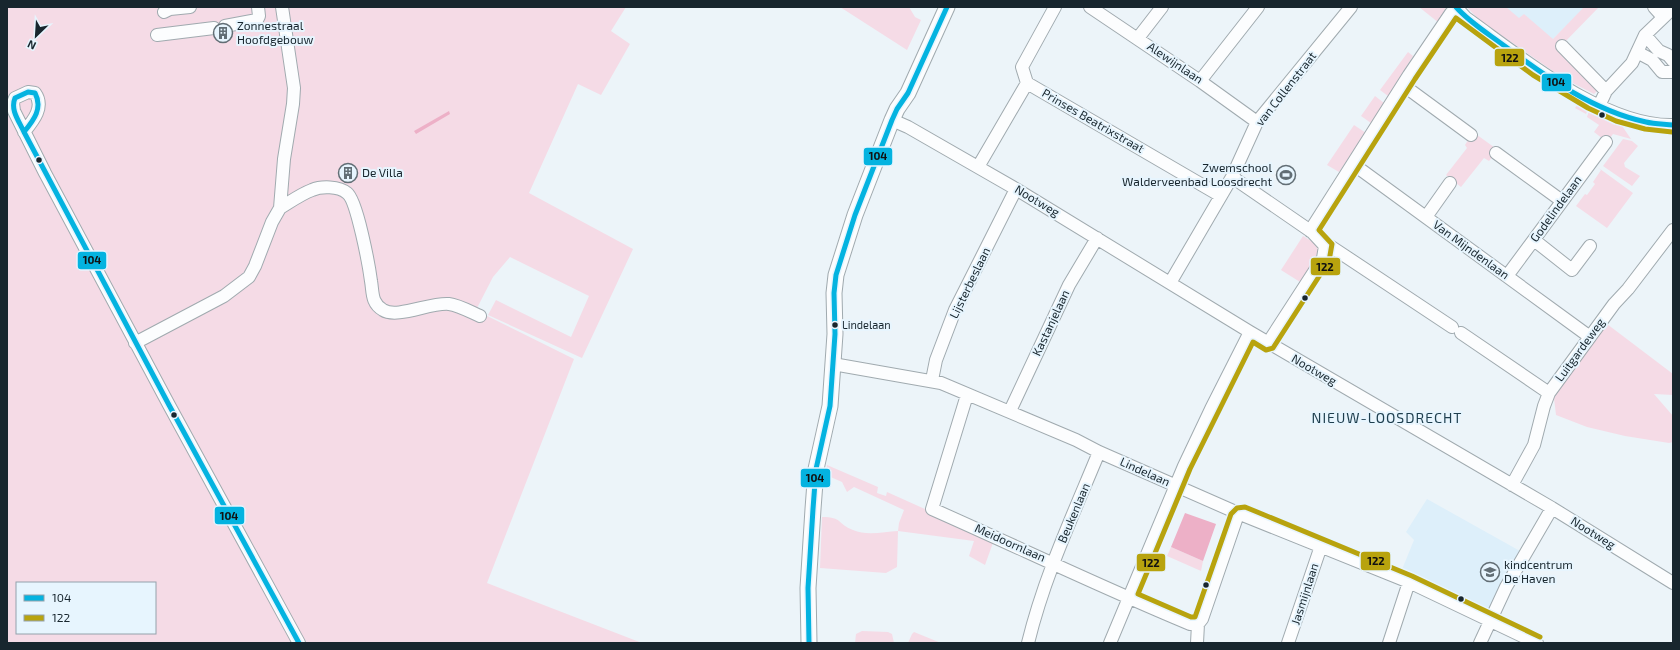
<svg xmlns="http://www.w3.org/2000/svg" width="1680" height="650" font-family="'Exo 2',sans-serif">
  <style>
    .built { fill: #ddeffa }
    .green { fill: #f5dbe6; fill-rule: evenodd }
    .water { fill: #edb0c7 }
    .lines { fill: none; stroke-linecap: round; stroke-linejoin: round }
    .minor-casing { stroke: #a0aaaf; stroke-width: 14 }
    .major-casing { stroke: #a0aaaf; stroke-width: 17 }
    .minor { stroke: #fcfdfe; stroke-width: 12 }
    .major { stroke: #fcfdfe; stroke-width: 15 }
    .bus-1-casing { stroke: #e7f5fe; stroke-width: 8 }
    .bus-2-casing { stroke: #e7f5fe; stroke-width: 8 }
    .bus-1 { stroke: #04b3e0; stroke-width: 5 }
    .bus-2 { stroke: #b8a30e; stroke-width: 5 }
    .bus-dot { fill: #18262e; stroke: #e7f5fe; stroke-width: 1.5 }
    .labels { text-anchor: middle; stroke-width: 4; stroke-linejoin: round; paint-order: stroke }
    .bus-label { font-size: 11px; fill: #18262e; stroke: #e7f5fe; text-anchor: start }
    .poi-label { font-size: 12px; fill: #18262e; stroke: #e7f5fe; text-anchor: start }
    .street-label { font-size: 12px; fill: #18262e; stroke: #e7f5fe }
    .quarter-label { font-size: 14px; letter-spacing: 1px; fill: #1e3e4e; stroke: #e7f5fe }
    .line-badge { stroke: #e7f5fe; stroke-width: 1.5 }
    .pale-badge-label { font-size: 11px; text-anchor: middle; font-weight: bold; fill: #111 }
  </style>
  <rect width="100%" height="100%" fill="#ecf4f9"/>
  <path class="built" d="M 1501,7 L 1585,7 L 1551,41 Z
    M 1427,499 L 1520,551 L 1488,610 L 1401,572 L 1414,540 L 1406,532 Z"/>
  <path class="green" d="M 7,7 L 626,7 L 611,31 L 630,44 L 601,95 L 578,84 L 529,193 L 633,249 L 582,358 L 488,315 L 496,300 L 571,337 L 589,296 L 510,257 L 493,277 L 476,310 L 469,307 L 574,359 L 487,583 L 642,643 L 7,643 ZM 17,583 L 155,583 L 155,633 L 17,633 Z
    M 840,7 L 909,7 L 915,17 L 921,20 L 907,50 Z
    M 1419,7 L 1446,7 L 1439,23 Z
    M 1467,7 L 1506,7 L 1519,18 L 1524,14 L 1553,39 L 1584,7 L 1599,7 L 1560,47 L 1600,88 L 1594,94 L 1563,78 L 1478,19 Z
    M 1408,52 L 1413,56 L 1388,96 L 1380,90 Z
    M 1375,96 L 1384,103 L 1371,123 L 1361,116 Z
    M 1581,100 L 1589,107 L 1586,114 L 1575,108 Z
    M 1590,108 L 1617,121 L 1618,120 L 1631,139 L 1613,134 L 1607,142 L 1594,132 L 1599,125 L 1587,117 Z
    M 1354,125 L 1366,133 L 1339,172 L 1327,165 Z
    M 1473,132 L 1498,150 L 1489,161 L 1484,158 L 1461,187 L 1446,175 L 1467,148 L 1465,145 Z
    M 1623,139 L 1632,141 L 1638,146 L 1624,163 L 1625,167 L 1640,176 L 1632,186 L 1603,166 Z
    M 1596,166 L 1633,193 L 1607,228 L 1576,206 L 1585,194 L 1587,195 L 1595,184 L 1593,182 L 1601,170 Z
    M 1303,236 L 1313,242 L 1318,249 L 1316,257 L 1300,282 L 1281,270 Z
    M 1607,324 L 1673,374 L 1673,395 L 1654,394 L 1673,416 L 1673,442 L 1669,443 L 1625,436 L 1587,427 L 1556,415 L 1554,398 L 1555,394 Z
    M 827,465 L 878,487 L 877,493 L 886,496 L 887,492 L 994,540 L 985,565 L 969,556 L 974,541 L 898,531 L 897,567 L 886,573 L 820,568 L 822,517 C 843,517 837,524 853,530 C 866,536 884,532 898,531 L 899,523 L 904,510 L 854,487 L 847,492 L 842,482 L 826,475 Z
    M 1171,547 L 1203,561 L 1201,571 L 1167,556 Z
    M 862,631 L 888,632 L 892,634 L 894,643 L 855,643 L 856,634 Z
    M 914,632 L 941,643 L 908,643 L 912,634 Z"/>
  <path class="water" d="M 449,111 L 450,114 L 416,134 L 414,131 Z
    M 1185,513 L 1216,524 L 1203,561 L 1171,547 Z"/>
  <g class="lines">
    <g class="minor-casing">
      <path id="minor" d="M 1090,7 L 1200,81 L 1257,122
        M 1456,7 L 1466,18 C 1521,57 1604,127 1673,125
        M 1654,7 L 1663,17
        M 164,12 L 170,9 L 190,7
        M 225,26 L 257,20 L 259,16 L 258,7
        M 157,35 L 214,28
        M 1645,35 L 1659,51 L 1668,55 L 1673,61
        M 1138,38 L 1162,7
        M 1562,46 L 1606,91
        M 1637,52 L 1652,60 L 1662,72 L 1673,72
        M 1200,81 L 1258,7
        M 1027,83 L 1221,196
        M 1403,85 L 1471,135
        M 1599,106 L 1606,91 L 1632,63 L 1645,35 L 1668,13 L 1670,7
        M 892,120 L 908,127 L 1016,189 L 1250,332 L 1552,508 L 1673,583
        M 24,132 C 33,121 45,107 35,93 L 28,92 L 15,98 L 13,103 L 14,111 L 45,173 L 169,405 L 299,643
        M 1496,153 L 1562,201
        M 1353,164 L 1590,337
        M 978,167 L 1027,83 L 1022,67 L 1055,7
        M 1232,177 L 1312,232 L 1325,246 L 1330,246 L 1452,327
        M 280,208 C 290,202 301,194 312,190 C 321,186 339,186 347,193 C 357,200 369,266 371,281 C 373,292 371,303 383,310 C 397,319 431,302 449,304 C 458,305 471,312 480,316
        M 1426,217 L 1450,183
        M 1310,231 L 1409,75 L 1451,13 L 1457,10
        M 1534,240 L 1572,270 L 1590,246
        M 1507,276 L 1606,142
        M 1170,283 L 1232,177 L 1257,122 L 1351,7
        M 1461,333 L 1549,393
        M 135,343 L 224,296 L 249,277 L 255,266 L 272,222 L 280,208 L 284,159 L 293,104 L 294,88 L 282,7
        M 1268,343 L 1323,258 L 1325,246
        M 833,364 L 941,383 L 1076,440 L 1099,452 L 1240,514 L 1409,582 L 1537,643
        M 932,380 L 936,360 L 955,310 L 1016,189
        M 967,395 L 932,509 C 1018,547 1103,588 1190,624 L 1198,624
        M 1010,411 L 1069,285 L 1097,238
        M 1512,485 L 1534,445 L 1544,406 L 1549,393 L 1614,304 L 1628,289 L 1673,230
        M 1028,643 C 1044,577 1073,515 1099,452
        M 1110,643 L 1184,466 L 1211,409 L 1250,332
        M 1197,643 L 1198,624 L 1202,619 L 1237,517 L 1240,514
        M 1288,643 L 1321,546
        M 1389,643 L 1409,582
        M 1480,643 L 1506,587 L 1552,508"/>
    </g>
    <g class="major-casing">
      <path id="major" d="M 809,643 L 808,588 L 813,509 L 816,469 L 830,406 L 835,334 L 834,293 L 836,275 L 855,215 L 892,120 L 897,109 L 908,93 L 947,7"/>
    </g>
    <use href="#minor" class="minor"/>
    <use href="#major" class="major"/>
    <g class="bus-1-casing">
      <path id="bus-1" d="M 1456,7 C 1470,23 1489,34 1506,47 C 1548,78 1594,111 1646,122 C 1654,124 1664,124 1673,125
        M 28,92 L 35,93 C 43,108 34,120 24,132 C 19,121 10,110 15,98 Z
        M 24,132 L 169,405 L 299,643
        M 809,643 L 808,588 L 813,509 L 816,469 L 830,406 L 835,334 L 834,293 L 836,275 L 855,215 L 892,120 L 897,109 L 908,93 L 947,7"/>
    </g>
    <g class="bus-2-casing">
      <path id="bus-2" d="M 1540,637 L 1412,576 L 1245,507 L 1237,508 L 1231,514 L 1195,617 L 1191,617 L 1138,594 L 1190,469 L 1253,342 L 1266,350 L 1273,348 L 1329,261 L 1332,244 L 1319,230 L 1415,79 L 1456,18 L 1533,75 L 1588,108 L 1616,121 L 1645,129 L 1672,132"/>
    </g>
    <use href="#bus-1" class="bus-1"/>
    <use href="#bus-2" class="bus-2"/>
  </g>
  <defs>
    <g id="building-ring" transform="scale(1)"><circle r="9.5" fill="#e7f5fe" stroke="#626e75" stroke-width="1.5"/><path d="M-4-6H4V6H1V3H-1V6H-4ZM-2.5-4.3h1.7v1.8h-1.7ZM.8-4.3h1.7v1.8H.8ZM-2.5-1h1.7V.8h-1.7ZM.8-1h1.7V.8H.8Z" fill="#626e75"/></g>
    <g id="stadium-ring" transform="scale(1)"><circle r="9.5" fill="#e7f5fe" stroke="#626e75" stroke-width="1.5"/><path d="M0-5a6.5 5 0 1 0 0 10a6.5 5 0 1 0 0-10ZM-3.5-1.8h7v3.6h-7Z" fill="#626e75"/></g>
    <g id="school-ring" transform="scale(1)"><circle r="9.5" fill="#e7f5fe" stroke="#626e75" stroke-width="1.5"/><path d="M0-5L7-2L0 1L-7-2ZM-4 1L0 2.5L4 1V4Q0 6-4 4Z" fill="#626e75"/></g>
  </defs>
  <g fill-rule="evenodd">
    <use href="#building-ring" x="223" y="33"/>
    <use href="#building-ring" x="348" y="173"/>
    <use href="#stadium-ring" x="1286" y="175"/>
    <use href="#school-ring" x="1490" y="572"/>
  </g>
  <g class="bus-dot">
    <circle cx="1602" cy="115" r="3.5"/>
    <circle cx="39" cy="160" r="3.5"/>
    <circle cx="1305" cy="298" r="3.5"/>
    <circle cx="835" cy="325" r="3.5"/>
    <circle cx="174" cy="415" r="3.5"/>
    <circle cx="1206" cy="585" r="3.5"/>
    <circle cx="1461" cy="599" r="3.5"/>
  </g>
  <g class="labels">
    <g class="bus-label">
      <text x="842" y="329">Lindelaan</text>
    </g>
    <g class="poi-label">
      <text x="237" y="30">Zonnestraal<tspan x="237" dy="14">Hoofdgebouw</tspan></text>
      <text x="1272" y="172" text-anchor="end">Zwemschool<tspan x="1272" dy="14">Walderveenbad Loosdrecht</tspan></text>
      <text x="362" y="177">De Villa</text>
      <text x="1504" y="569">kindcentrum<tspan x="1504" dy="14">De Haven</tspan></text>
    </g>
    <g class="street-label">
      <text transform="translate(1175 63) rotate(34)" y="4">Alewijnlaan</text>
      <text transform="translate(1286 89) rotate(-52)" y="4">van Collenstraat</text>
      <text transform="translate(1093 121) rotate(30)" y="4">Prinses Beatrixstraat</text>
      <text transform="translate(1037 201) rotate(31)" y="4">Nootweg</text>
      <text transform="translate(1556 209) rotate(-54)" y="4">Godelindelaan</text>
      <text transform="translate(1471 250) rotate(36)" y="4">Van Mijndenlaan</text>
      <text transform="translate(970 283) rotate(-64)" y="4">Lijsterbeslaan</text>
      <text transform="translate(1051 323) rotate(-65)" y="4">Kastanjelaan</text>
      <text transform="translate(1580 350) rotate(-54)" y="4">Luitgardeweg</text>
      <text transform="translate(1314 370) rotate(30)" y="4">Nootweg</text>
      <text transform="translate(1145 472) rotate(24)" y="4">Lindelaan</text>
      <text transform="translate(1074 513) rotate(-67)" y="4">Beukenlaan</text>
      <text transform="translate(1593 533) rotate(32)" y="4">Nootweg</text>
      <text transform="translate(1010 543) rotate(24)" y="4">Meidoornlaan</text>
      <text transform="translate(1305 594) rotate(-72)" y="4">Jasmijnlaan</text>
    </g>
    <g class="quarter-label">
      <text x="1387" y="423">NIEUW-LOOSDRECHT</text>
    </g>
  </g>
  <g class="line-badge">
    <rect x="1494" y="48" width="31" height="19" rx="4" fill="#b8a30e"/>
    <rect x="1541" y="73" width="31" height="19" rx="4" fill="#04b3e0"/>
    <rect x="863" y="147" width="30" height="19" rx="4" fill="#04b3e0"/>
    <rect x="77" y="251" width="30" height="19" rx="4" fill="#04b3e0"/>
    <rect x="1310" y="257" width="31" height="19" rx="4" fill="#b8a30e"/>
    <rect x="800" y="468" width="31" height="20" rx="4" fill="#04b3e0"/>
    <rect x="214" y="506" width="31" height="19" rx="4" fill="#04b3e0"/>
    <rect x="1360" y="551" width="31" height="20" rx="4" fill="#b8a30e"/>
    <rect x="1136" y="553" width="30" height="19" rx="4" fill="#b8a30e"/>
  </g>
  <g class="pale-badge-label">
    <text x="1510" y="62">122</text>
    <text x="1556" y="86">104</text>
    <text x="878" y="160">104</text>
    <text x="92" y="264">104</text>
    <text x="1325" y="271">122</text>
    <text x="815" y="482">104</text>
    <text x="229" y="520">104</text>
    <text x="1376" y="565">122</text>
    <text x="1151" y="567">122</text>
  </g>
  <rect width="1680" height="650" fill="none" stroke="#18262e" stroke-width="16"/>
  <rect x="16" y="582" width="140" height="52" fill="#e7f5fe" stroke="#94a2ab"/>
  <rect x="24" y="595" width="20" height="6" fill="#04b3e0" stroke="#94a2ab"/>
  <text x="52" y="602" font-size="12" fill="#18262e">104</text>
  <rect x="24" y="615" width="20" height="6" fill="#b8a30e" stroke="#94a2ab"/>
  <text x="52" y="622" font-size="12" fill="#18262e">122</text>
  <g transform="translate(36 36) rotate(205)" stroke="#e7f5fe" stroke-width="3" paint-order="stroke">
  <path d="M0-3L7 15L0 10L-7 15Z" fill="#18262e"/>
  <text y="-6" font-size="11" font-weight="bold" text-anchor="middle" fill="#18262e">N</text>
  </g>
</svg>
